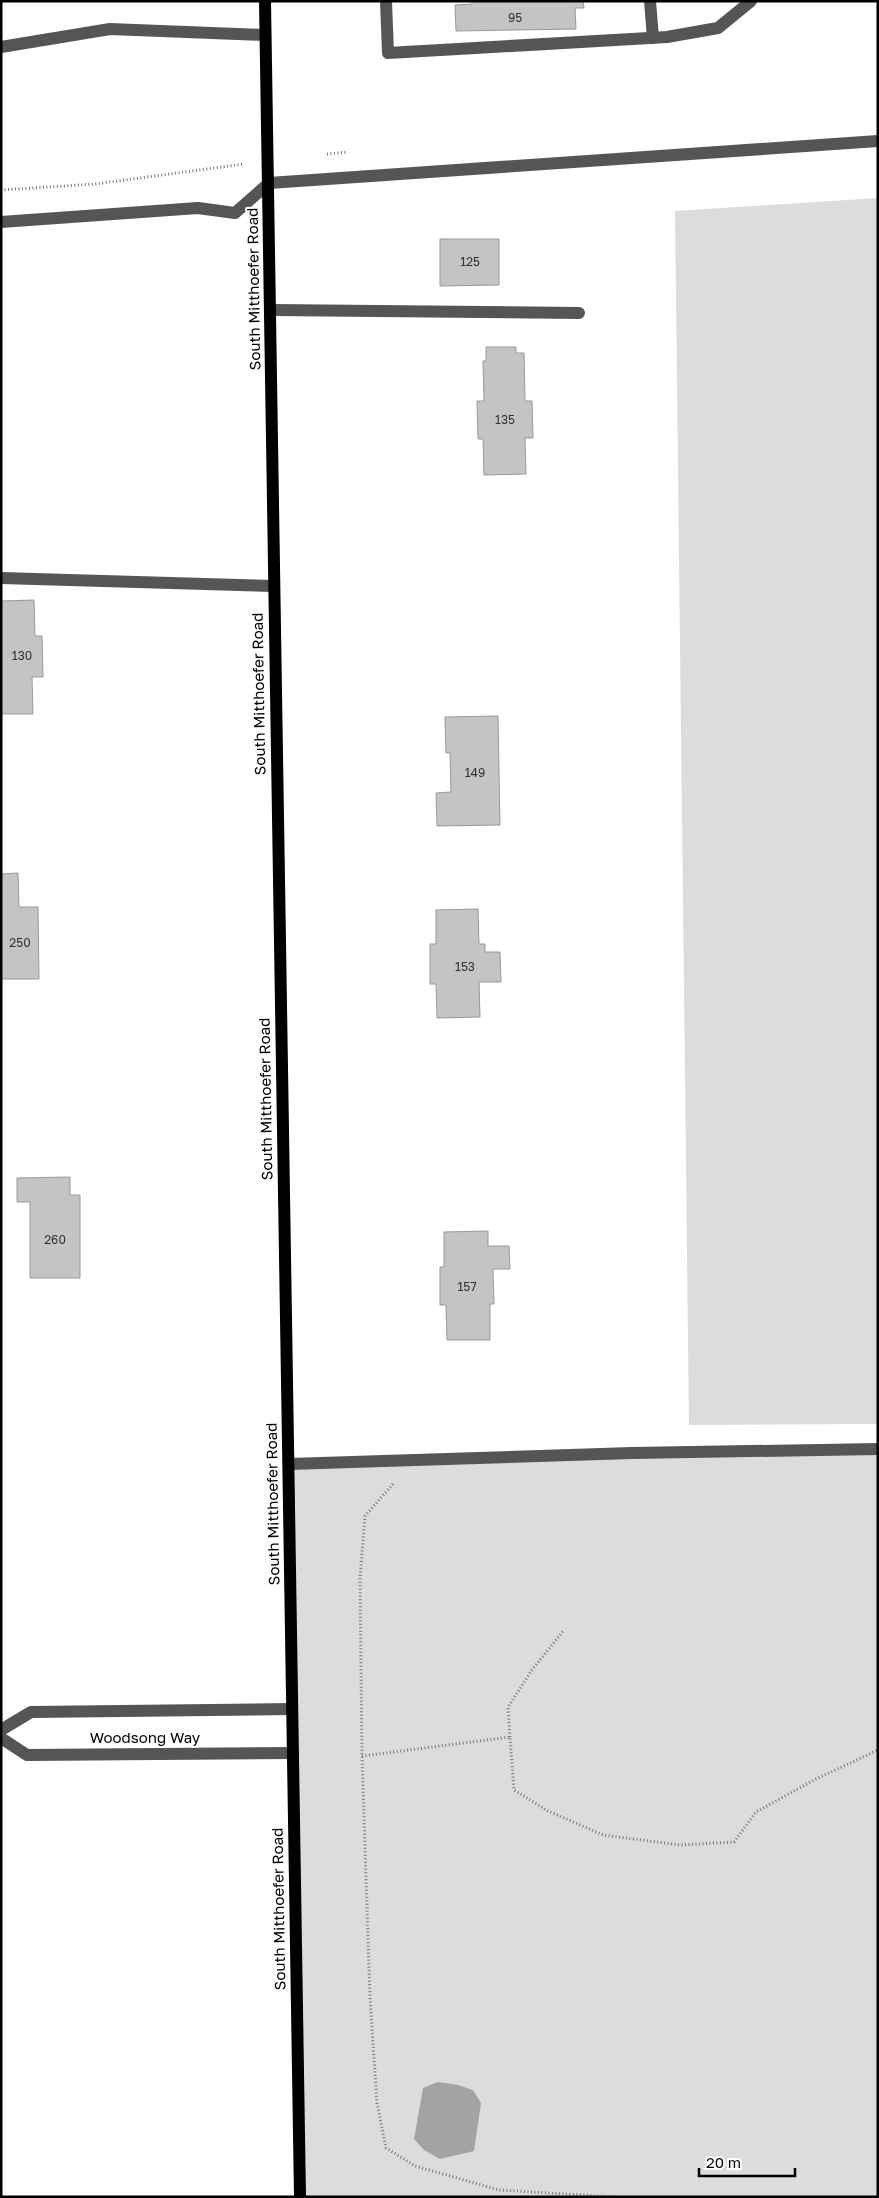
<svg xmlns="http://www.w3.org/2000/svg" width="879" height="2198" font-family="'Golos Text',sans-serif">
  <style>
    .green { fill: #dcdcdc }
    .water { fill: #a3a3a3 }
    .building { fill: #c4c4c4; stroke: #999 }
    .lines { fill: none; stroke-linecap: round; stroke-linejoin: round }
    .path { stroke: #777; stroke-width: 3; stroke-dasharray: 1 2.5; stroke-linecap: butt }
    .minor { stroke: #555; stroke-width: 12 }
    .major { stroke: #000; stroke-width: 12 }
    .labels { text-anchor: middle; stroke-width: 4; stroke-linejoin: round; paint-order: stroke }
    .number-label { font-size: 12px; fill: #313131 }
    .street-label { font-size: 15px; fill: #000; stroke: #fff }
  </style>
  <rect width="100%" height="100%" fill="#fff"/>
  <path class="green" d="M 878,198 L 878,1424 L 689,1425 L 675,211 Z
    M 878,1445 L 878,2197 L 299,2197 L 289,1464 Z"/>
  <path class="water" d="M 438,2082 L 458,2085 L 473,2090 L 481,2103 L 474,2151 L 440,2159 L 424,2150 L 414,2139 L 423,2088 Z"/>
  <path class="building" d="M 472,1 L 583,1 L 584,8 L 575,8 L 576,29 L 456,31 L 455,5 L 472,4 Z
    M 440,239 L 499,239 L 499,285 L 440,286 Z
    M 486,347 L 516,347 L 516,353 L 524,353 L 525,401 L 532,401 L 533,438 L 525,438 L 526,474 L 484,475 L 483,439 L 478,439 L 477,401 L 484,401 L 483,361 L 486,361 Z
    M 34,600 L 35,636 L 42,636 L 43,677 L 32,677 L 33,714 L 1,714 L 1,601 Z
    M 498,716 L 500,825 L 437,826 L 436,793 L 451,792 L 450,753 L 446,753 L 445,717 Z
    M 18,873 L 19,907 L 38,907 L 39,979 L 1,979 L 1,874 Z
    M 478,909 L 479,944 L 485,944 L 485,952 L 500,952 L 501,982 L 479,982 L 480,1017 L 437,1018 L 436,984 L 430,984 L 430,944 L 436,944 L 436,910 Z
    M 70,1177 L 70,1195 L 80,1195 L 80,1278 L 30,1278 L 30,1202 L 17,1202 L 17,1178 Z
    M 488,1231 L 488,1246 L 509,1246 L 510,1269 L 493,1269 L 494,1304 L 490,1304 L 490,1340 L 447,1340 L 446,1305 L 440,1305 L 440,1267 L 444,1267 L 444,1232 Z"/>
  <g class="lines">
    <path class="path" d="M 327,154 L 348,152
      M 1,190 L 95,184 L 244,164
      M 393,1484 L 365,1516 L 360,1578 L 362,1756 L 370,1998 L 377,2103 L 386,2148 L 415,2166 L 499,2190 L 616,2197
      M 510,1737 L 508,1707 L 532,1670 L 564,1630
      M 362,1756 L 510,1737 L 514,1790 L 548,1811 L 603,1835 L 680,1845 L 734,1842 L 756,1812 L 814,1780 L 878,1750"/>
    <path class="minor" d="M 386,1 L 388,53 L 667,37 L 718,28 L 751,1
      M 650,1 L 653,38
      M 1,47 L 110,29 L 265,35
      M 1,222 L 198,208 L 235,213 L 269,183 L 878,141
      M 271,310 L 579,313
      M 1,578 L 274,586
      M 289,1464 L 632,1453 L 878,1449
      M 1,1730 L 31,1712 L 292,1709
      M 1,1738 L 27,1755 L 293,1753"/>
    <path class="major" d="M 265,1 L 300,2197"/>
  </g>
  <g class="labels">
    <g class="number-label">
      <text x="515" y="22">95</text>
      <text x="470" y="266">125</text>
      <text x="505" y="424">135</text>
      <text x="22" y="660">130</text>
      <text x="475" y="777">149</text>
      <text x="20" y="947">250</text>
      <text x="465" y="971">153</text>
      <text x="55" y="1244">260</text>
      <text x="467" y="1291">157</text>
    </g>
    <g class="street-label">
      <text transform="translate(254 289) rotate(-91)" y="5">South Mitthoefer Road</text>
      <text transform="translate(259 694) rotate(-91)" y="5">South Mitthoefer Road</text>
      <text transform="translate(266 1099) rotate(-91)" y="5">South Mitthoefer Road</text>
      <text transform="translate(273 1504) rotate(-91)" y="5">South Mitthoefer Road</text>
      <text x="145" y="1743">Woodsong Way</text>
      <text transform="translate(279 1909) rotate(-91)" y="5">South Mitthoefer Road</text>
    </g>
  </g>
  <rect width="879" height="2198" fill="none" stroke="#000000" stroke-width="5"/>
  <path d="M699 2168v8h96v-8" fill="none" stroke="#000000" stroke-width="2.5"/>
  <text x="706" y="2168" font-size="15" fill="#000000" stroke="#ffffff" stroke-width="4" paint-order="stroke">20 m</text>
</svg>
